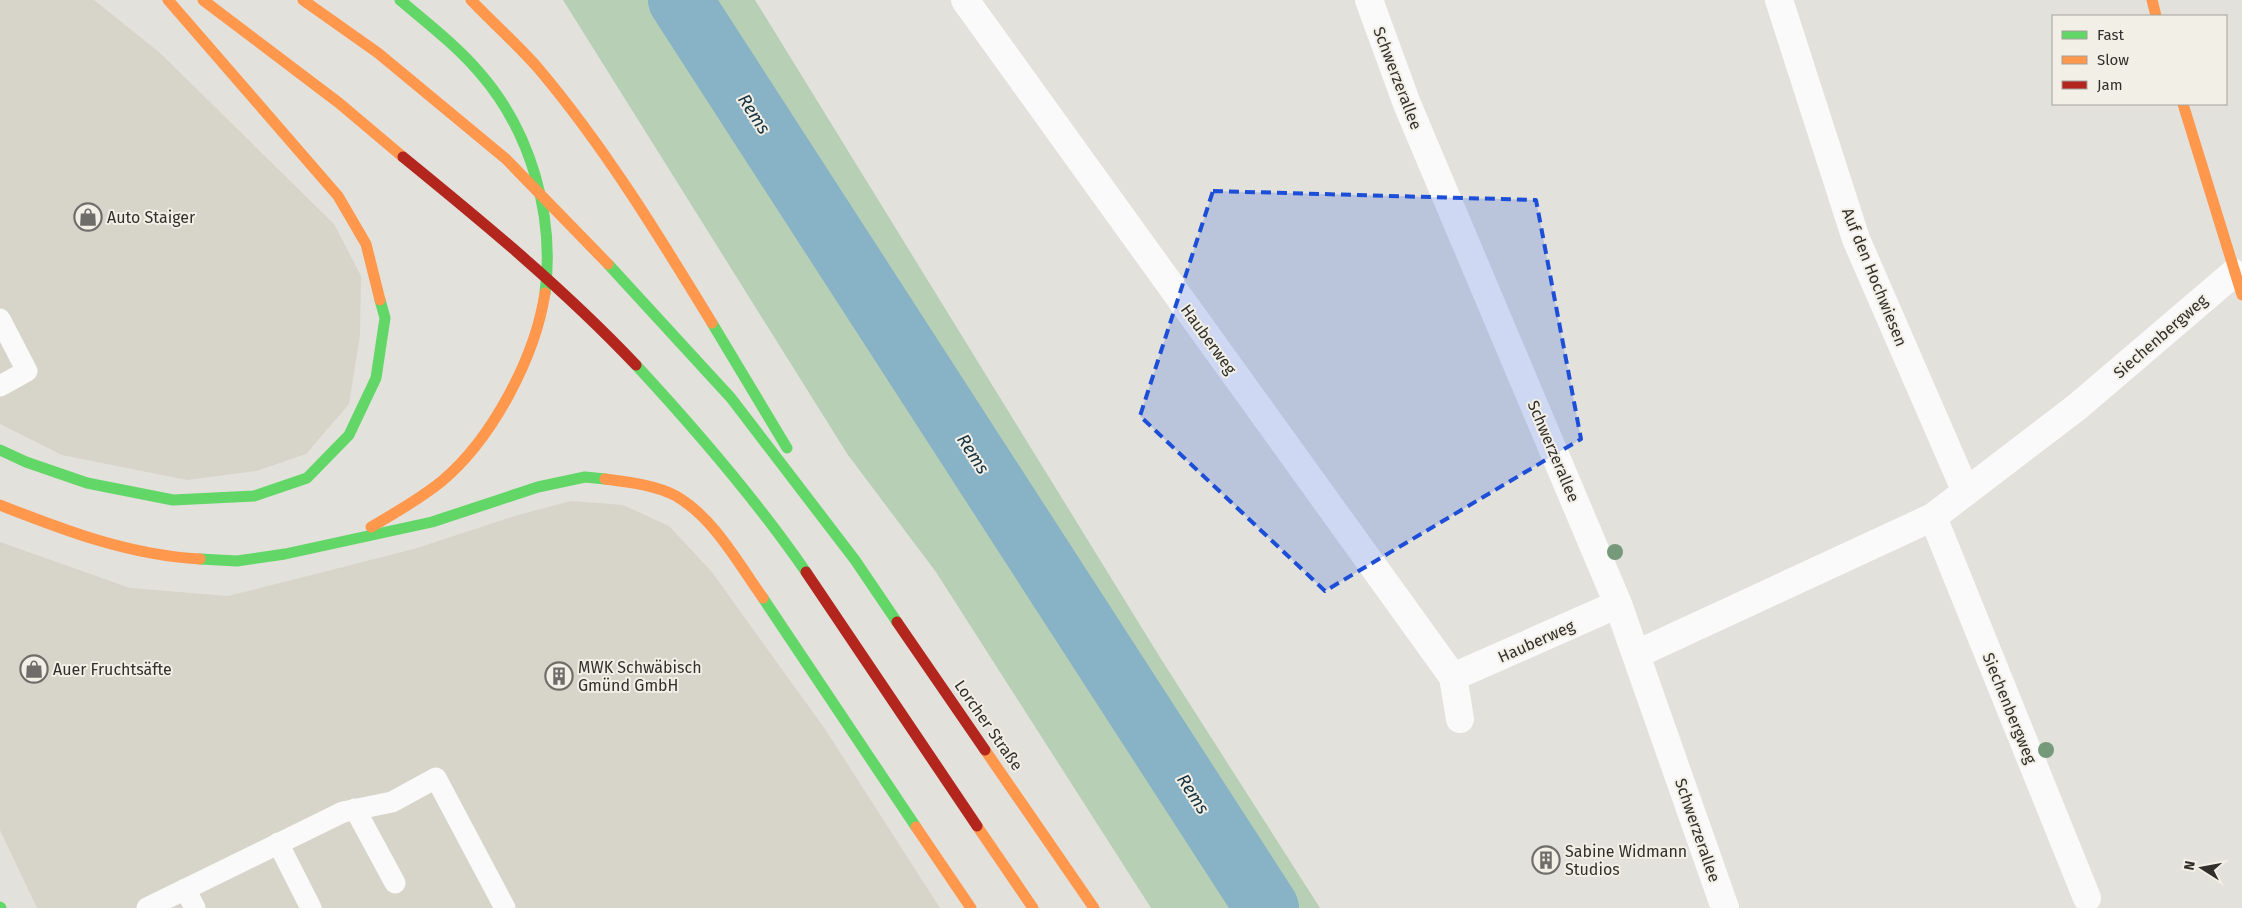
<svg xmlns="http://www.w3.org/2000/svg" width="2242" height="908" font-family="'Fira Sans',sans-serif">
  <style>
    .built { fill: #d7d4c9 }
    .forest { fill: #b7cfb5 }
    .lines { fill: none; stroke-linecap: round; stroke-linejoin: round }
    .river { stroke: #88b2c6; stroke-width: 64 }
    .lane { stroke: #fbfafa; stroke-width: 21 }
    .street { stroke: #fbfafa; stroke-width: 28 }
    .fast { stroke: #63d668; stroke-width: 11 }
    .slow { stroke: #ff974d; stroke-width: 11 }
    .jam { stroke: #b3261e; stroke-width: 11 }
    .tree { fill: #76997a }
    .marked { fill: #1d4ed8; fill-opacity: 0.2; stroke: #1d4ed8; stroke-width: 4; stroke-dasharray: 10 6; stroke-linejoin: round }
    .labels { text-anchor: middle; stroke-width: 4; stroke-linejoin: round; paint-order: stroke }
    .street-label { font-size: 16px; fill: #302f2b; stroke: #f2efe6 }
    .poi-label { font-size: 16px; fill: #302f2b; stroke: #f2efe6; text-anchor: start }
    .water-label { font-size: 18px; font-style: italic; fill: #153240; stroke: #f2efe6 }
  </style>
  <rect width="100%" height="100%" fill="#e2e1dc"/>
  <path class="built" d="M 0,0 L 94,0 L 160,53 L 334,224 L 361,276 L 360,335 L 349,404 L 306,454 L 256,471 L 187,480 L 62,455 L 0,424 Z
    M 571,501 L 623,505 L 669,526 L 711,571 L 825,729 L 940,908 L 37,908 L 0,830 L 0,542 L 130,588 L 228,596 L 414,549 L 518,515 Z"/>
  <path class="forest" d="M 563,0 L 755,0 L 1161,659 L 1320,908 L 1151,908 L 936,572 L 848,455 Z"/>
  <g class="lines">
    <path class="river" d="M 680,0 L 1267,908"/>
    <path class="lane" d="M 0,319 L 27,371 L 0,386
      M 355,809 L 395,883
      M 278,843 L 311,908
      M 185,889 L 195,908
      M 147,908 L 343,812 L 392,802 L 436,778 L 505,908"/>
    <path class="street" d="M 965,0 L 1453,677 L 1460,719
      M 1369,0 L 1407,104 L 1618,604 L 1725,908
      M 1779,0 L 1856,239 L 1966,492
      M 1933,517 L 2087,898
      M 1637,654 L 1933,517 L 2077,407 L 2234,273
      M 1453,677 L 1618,604"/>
    <path class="fast" d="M 400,0 C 427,23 456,45 479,72 C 531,131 555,216 545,293
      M 608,264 L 731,398 L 855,560 L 897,622
      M 712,323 L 787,448
      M 636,365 C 697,431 755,498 806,572
      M 0,450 L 26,462 L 87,483 L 173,500 L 254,496 L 307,478 L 349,435 L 376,378 L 385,318 L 380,300
      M 200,559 L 237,561 L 285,554 L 432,522 L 538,487 L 585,477 L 605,479
      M 763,598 L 916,827
      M 0,907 L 1,908"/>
    <path class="slow" d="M 168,0 L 338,196 L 366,244 L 380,300
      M 203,0 L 339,103 L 403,157
      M 303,0 L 378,53 L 506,159 L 608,264
      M 471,0 C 493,23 517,44 538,68 C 604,146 659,236 712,323
      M 2152,0 L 2156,16
      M 2183,104 L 2242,295
      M 605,479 C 628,482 655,485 676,496 C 714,518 738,563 763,598
      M 0,505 C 66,531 129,555 200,559
      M 371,527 C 395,513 420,499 442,481 C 492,439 535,358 545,293
      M 985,750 L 1094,908
      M 977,826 L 1033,908
      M 916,827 L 971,908"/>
    <path class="jam" d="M 403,157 C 484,223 564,289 636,365
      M 806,572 L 977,826
      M 897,622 L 985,750"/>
  </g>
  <g class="tree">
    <circle cx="1615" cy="552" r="8"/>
    <circle cx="2046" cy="750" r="8"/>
  </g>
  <path class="marked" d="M 1213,191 L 1536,200 L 1581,439 L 1325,591 L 1140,416 Z"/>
  <defs>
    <g id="shop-ring" transform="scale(1.4375)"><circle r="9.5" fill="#f2efe6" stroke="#6e6d69" stroke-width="1.5"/><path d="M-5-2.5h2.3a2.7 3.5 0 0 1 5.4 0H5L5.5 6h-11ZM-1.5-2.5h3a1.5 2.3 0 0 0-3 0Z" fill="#6e6d69"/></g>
    <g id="building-ring" transform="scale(1.4375)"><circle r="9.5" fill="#f2efe6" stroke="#6e6d69" stroke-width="1.5"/><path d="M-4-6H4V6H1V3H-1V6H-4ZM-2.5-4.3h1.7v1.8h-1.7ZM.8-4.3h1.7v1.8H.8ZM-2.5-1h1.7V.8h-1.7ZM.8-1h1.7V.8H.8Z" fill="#6e6d69"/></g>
  </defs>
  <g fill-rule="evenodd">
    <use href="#shop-ring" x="88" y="217"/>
    <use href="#shop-ring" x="34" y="669"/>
    <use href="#building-ring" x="559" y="676"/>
    <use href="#building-ring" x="1546" y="860"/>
  </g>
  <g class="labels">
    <g class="street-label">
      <text transform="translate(1398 78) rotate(69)" y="6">Schwerzerallee</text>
      <text transform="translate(1875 277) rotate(68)" y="6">Auf den Hochwiesen</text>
      <text transform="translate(2160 336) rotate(-41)" y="6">Siechenbergweg</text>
      <text transform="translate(1209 339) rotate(54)" y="6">Hauberweg</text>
      <text transform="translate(1554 451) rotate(67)" y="6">Schwerzerallee</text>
      <text transform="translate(1536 641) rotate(-24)" y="6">Hauberweg</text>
      <text transform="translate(2010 708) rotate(68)" y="6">Siechenbergweg</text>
      <text transform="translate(989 725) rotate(55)" y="6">Lorcher Straße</text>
      <text transform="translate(1698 830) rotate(71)" y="6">Schwerzerallee</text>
    </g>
    <g class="poi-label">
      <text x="107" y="223">Auto Staiger</text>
      <text x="578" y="673">MWK Schwäbisch<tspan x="578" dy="18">Gmünd GmbH</tspan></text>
      <text x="53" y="675">Auer Fruchtsäfte</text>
      <text x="1565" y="857">Sabine Widmann<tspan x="1565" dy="18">Studios</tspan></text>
    </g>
    <g class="water-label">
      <text transform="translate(754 114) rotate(57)" y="6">Rems</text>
      <text transform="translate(973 454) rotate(57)" y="6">Rems</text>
      <text transform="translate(1193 794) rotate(57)" y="6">Rems</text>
    </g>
  </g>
  <rect x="2052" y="15" width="175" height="90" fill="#f2efe6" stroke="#a4a29b"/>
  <rect x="2062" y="31" width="25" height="8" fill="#63d668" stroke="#a4a29b"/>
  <text x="2097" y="40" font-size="15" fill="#302f2b">Fast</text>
  <rect x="2062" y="56" width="25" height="8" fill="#ff974d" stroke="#a4a29b"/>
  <text x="2097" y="65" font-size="15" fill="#302f2b">Slow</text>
  <rect x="2062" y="81" width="25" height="8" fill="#b3261e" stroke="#a4a29b"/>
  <text x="2097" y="90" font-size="15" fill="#302f2b">Jam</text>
  <g transform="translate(2202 868) rotate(281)" stroke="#f2efe6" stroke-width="4" paint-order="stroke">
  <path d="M0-4L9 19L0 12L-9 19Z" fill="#302f2b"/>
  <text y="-8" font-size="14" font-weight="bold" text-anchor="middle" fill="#302f2b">N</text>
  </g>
</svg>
